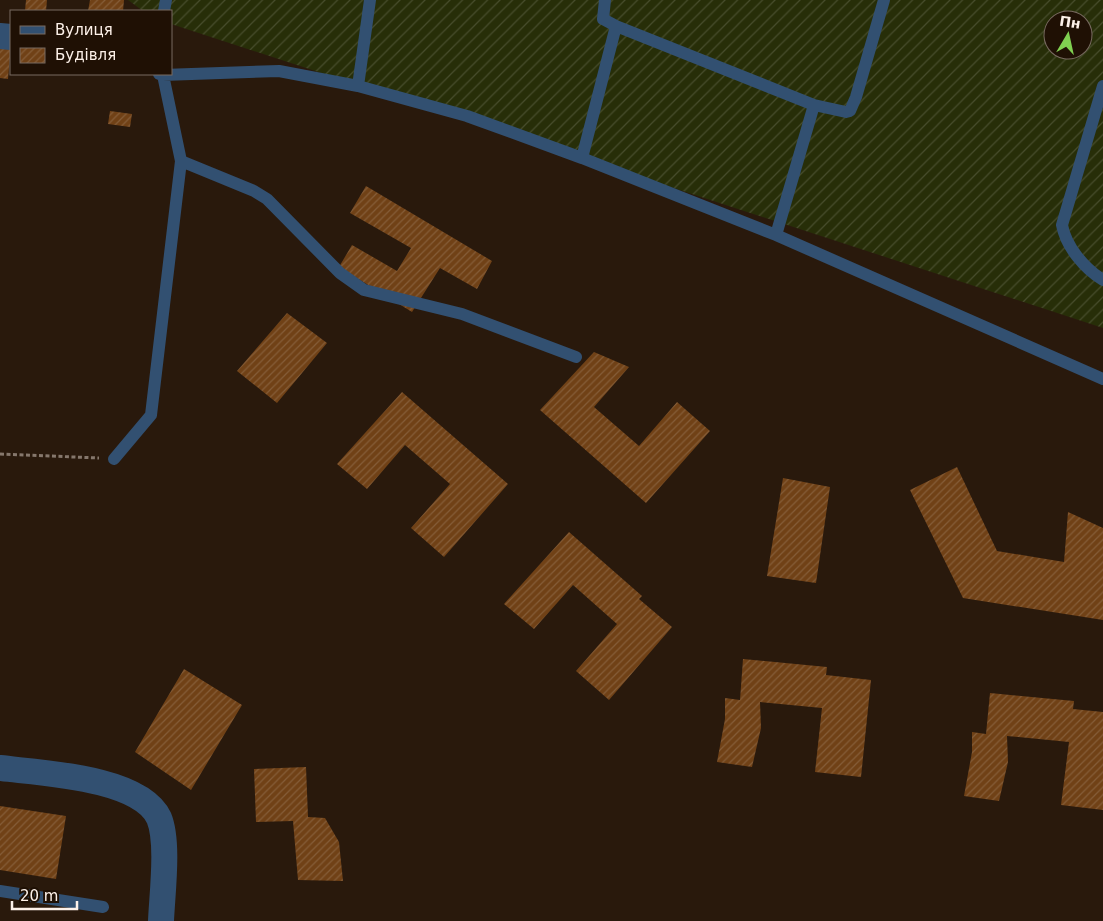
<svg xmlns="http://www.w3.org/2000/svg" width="1103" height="921" font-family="'DejaVu Sans',sans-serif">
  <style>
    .garden { fill: url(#garden-furrows); fill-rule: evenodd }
    .building { fill: url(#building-hatch) }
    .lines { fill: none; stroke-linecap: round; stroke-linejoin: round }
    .path { stroke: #85776c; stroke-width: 3; stroke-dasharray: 4 2.5; stroke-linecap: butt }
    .lane { stroke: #325071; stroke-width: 12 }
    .street { stroke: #325071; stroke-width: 26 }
  </style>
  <defs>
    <pattern id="garden-furrows" width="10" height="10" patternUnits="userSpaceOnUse" patternTransform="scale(1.25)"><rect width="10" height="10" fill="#272e08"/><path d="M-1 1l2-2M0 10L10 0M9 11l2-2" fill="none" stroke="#474d2c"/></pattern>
    <pattern id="building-hatch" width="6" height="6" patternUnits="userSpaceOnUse" patternTransform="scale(1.25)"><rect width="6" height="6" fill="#704116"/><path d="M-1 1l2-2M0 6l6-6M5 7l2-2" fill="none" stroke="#855d38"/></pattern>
  </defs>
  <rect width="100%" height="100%" fill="#29190c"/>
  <path class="garden" d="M 128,0 L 1103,0 L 1103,328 L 171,24 L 171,11 L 143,11 ZM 1053,20 L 1083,20 L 1083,50 L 1053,50 Z"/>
  <path class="building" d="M 26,0 L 47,0 L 46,11 L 25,11 Z
    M 90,0 L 124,0 L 123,11 L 88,11 Z
    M 0,43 L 11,45 L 8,79 L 0,78 Z
    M 110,111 L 132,114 L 130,127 L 108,124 Z
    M 366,186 L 492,261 L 477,289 L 440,268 L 412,312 L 339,267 L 352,245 L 397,271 L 411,248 L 350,213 Z
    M 287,313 L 327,343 L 277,403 L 237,371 Z
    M 594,352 L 629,367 L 594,407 L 639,446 L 677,402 L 710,431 L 646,503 L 540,410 Z
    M 402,392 L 508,484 L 444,557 L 411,528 L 450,484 L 405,445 L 367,489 L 337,464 Z
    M 957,467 L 997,551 L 1064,562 L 1068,512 L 1103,528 L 1103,620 L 963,598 L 910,490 Z
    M 783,478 L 830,487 L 816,583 L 767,576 Z
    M 569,532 L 642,596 L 639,599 L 672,627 L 609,700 L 576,671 L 617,624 L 573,585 L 534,629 L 504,604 Z
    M 743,659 L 827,667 L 826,675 L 871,680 L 861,777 L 815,772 L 822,708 L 760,702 L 761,728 L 752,767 L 717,762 L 725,719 L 725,698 L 740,700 Z
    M 184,669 L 242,705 L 191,790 L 135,752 Z
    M 990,693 L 1074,701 L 1073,709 L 1103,712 L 1103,810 L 1061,805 L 1069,742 L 1007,736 L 1008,762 L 999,801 L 964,796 L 972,752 L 972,732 L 986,734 Z
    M 306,767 L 308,817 L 325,818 L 339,842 L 343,881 L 298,880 L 293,821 L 256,822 L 254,769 Z
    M 0,806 L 66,816 L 56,879 L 0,870 Z"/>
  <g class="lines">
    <path class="path" d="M 0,454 L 99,458"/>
    <path class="lane" d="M 605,0 L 603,19 L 616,26 L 814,105
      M 164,11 L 166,0
      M 616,26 L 582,158 L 776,235 L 1103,379
      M 163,75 L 279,71 L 358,86 L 467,116 L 582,158
      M 358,86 L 370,0
      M 1103,86 L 1062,225 C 1066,247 1085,269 1103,280
      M 181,161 L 254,191 L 267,199 L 340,273 L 364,290 L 462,314 L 576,357
      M 776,235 L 814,105 L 846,112 L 850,111 L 856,97 L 884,0
      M 114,459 L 151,415 L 181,161 L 163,75 L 159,74
      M 0,891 L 103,907"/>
    <path class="street" d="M 0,36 L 11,37
      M 0,768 C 40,773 140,777 159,818 C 169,842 162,895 161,921"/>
  </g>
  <rect x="10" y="10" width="162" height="65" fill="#1f1004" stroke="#786a60"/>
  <rect x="20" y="26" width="25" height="8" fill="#325071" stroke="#786a60"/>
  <text x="55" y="35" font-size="15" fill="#fdf1e9">Вулиця</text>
  <rect x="20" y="48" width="25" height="15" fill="url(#building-hatch)" stroke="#786a60"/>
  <text x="55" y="60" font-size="15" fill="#fdf1e9">Будівля</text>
  <g transform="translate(1068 35) rotate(9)"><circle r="24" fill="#1f1004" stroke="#786a60"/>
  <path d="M0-4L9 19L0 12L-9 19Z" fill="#80d051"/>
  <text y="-8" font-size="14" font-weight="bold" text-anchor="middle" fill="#fdf1e9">Пн</text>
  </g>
  <path d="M12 901v8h65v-8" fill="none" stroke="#fdf1e9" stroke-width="2.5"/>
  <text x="20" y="901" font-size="15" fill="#fdf1e9" stroke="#1f1004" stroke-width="4" paint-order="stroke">20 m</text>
</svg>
